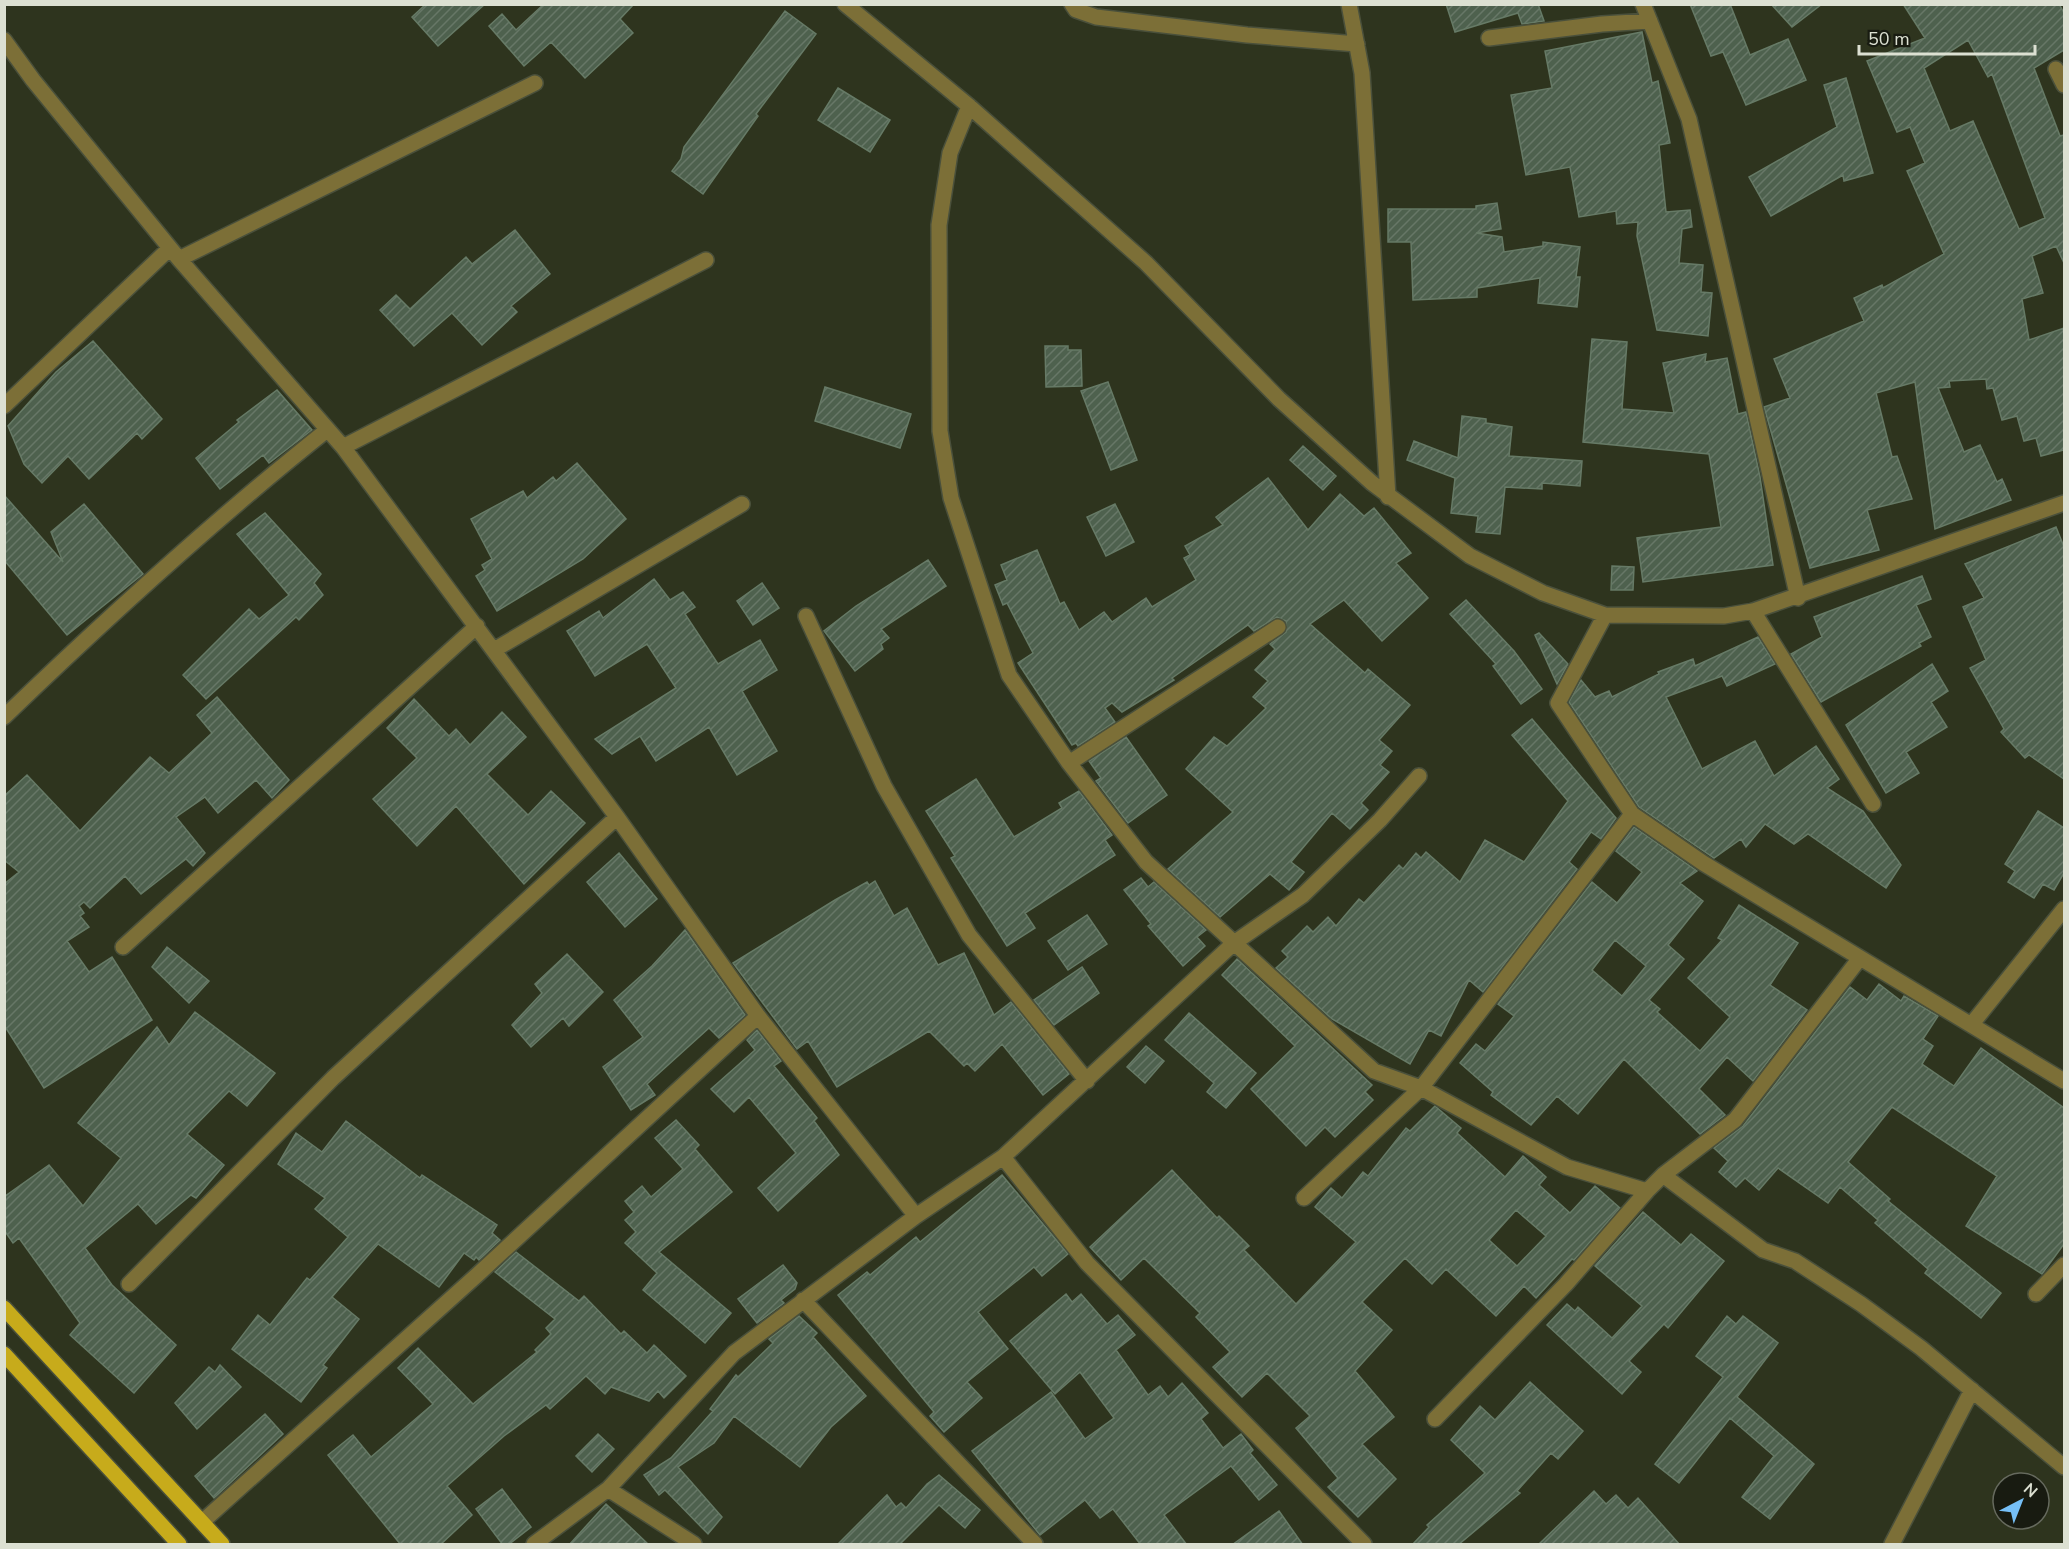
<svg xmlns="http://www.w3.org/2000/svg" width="2069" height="1549" font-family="'Nunito Sans',sans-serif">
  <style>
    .building { fill: url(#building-hatch); stroke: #667a66; stroke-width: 1.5; fill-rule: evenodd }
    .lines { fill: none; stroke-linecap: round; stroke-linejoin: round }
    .minor-casing { stroke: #4a503b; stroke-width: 18 }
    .major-casing { stroke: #4a503b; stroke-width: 18 }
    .minor { stroke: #7c6f37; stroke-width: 15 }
    .major { stroke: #c7ab1b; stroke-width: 15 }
  </style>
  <defs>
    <pattern id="building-hatch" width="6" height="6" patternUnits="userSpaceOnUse" patternTransform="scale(1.5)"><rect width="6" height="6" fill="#4e614e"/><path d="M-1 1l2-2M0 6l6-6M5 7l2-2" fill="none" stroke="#677767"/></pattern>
  </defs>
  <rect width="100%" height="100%" fill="#2e341e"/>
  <path class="building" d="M 426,4 L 485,4 L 438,46 L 412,17 Z
    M 544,4 L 634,4 L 620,19 L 633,33 L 585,78 L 551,42 L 524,66 L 489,26 L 502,14 L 516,30 Z
    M 1446,4 L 1538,4 L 1544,21 L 1522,24 L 1518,13 L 1455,32 Z
    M 1690,4 L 1730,4 L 1750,55 L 1788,39 L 1806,80 L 1746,105 L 1723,52 L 1711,56 Z
    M 1771,4 L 1822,4 L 1792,27 Z
    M 1903,4 L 2059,4 L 2064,13 L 2064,50 L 2034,68 L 2060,136 L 2064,135 L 2064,263 L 2056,246 L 2032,256 L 2043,293 L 2022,299 L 2029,340 L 2064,328 L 2064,450 L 2041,456 L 2036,438 L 2024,441 L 2017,416 L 2002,420 L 1993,388 L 1987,389 L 1986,379 L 1949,381 L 1950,387 L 1938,388 L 1964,452 L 1980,445 L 1997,482 L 2002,479 L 2011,500 L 1935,529 L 1915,382 L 1876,393 L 1892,457 L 1897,456 L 1912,499 L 1867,510 L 1879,550 L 1810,568 L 1764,407 L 1790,398 L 1774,359 L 1864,321 L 1854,298 L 1882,285 L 1883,288 L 1944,254 L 1907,171 L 1925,163 L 1910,127 L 1897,132 L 1867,61 L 1925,38 ZM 1968,40 L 1988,77 L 1992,74 L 2045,218 L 2019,229 L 1973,121 L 1950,131 L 1924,68 Z
    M 785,11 L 816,34 L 756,114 L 758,116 L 703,194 L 672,171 L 681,159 L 684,147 Z
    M 1642,32 L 1652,83 L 1658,81 L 1670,143 L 1659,145 L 1666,212 L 1690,210 L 1692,227 L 1682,229 L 1679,263 L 1703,265 L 1701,292 L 1712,293 L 1708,336 L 1657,330 L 1637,236 L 1638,222 L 1617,224 L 1616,211 L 1579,217 L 1570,167 L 1526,175 L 1511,95 L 1552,88 L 1545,51 Z
    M 1846,78 L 1873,173 L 1844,181 L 1843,175 L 1771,216 L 1749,177 L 1837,127 L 1824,85 Z
    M 838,88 L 890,120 L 870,152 L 818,120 Z
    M 1497,203 L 1501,229 L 1476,233 L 1502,237 L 1504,252 L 1543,246 L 1543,242 L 1580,247 L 1576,277 L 1580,277 L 1577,307 L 1538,303 L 1540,278 L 1477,288 L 1477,297 L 1413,300 L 1411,242 L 1388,242 L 1388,209 L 1476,209 L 1476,206 Z
    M 515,230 L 550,274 L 511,306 L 517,312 L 482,345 L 452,313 L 414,346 L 380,310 L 396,295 L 410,309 L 466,257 L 472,264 Z
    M 1592,339 L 1627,342 L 1622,409 L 1674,413 L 1663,363 L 1706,354 L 1705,362 L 1727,358 L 1738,414 L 1746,412 L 1760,477 L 1773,565 L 1643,582 L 1637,538 L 1721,527 L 1709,454 L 1583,442 Z
    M 93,341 L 162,419 L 142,439 L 137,433 L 89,479 L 68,456 L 42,483 L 24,464 L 8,426 L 56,372 Z
    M 1045,346 L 1068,346 L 1068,350 L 1081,350 L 1082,386 L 1046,387 Z
    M 1108,382 L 1137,460 L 1111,470 L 1081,391 Z
    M 825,387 L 911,414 L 900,448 L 815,421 Z
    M 277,390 L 312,430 L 269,463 L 263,455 L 220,489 L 196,458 L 239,422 L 237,420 Z
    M 1462,416 L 1486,419 L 1486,423 L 1512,427 L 1509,456 L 1582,461 L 1580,486 L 1542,483 L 1542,489 L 1505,487 L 1500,534 L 1476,532 L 1478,516 L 1451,513 L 1455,478 L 1407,460 L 1414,441 L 1458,458 Z
    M 1303,446 L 1336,476 L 1323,490 L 1290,460 Z
    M 577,463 L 626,519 L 583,559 L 497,611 L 476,576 L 485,570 L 482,565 L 492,559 L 471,519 L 523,491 L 527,498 L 553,477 L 556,481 Z
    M 1268,478 L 1308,530 L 1340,494 L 1364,516 L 1374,508 L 1411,553 L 1396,563 L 1428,598 L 1382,641 L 1344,600 L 1310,624 L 1365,673 L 1368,669 L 1410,705 L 1379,740 L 1392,751 L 1380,765 L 1389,772 L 1361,803 L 1368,810 L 1350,829 L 1332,813 L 1291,862 L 1304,872 L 1289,890 L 1270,874 L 1220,917 L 1168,869 L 1233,812 L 1186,769 L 1214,737 L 1227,746 L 1266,708 L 1253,697 L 1268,681 L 1255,670 L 1275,649 L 1270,644 L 1286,632 L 1286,621 L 1277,617 L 1254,631 L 1248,625 L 1172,678 L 1174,680 L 1122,712 L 1112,703 L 1105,708 L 1115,722 L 1078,746 L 1076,743 L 1072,745 L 1018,663 L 1033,653 L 1007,603 L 1003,605 L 995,585 L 1007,580 L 1001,565 L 1037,550 L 1060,604 L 1064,602 L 1079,630 L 1104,612 L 1112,622 L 1146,598 L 1152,607 L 1196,580 L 1184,558 L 1190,555 L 1185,546 L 1223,525 L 1216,517 Z
    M 4,495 L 63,562 L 51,532 L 84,504 L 143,574 L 67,635 L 4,560 Z
    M 1115,504 L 1134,542 L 1106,556 L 1087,517 Z
    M 265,513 L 321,574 L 314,583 L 323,595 L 299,620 L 296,617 L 206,699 L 183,675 L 249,609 L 259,619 L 289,595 L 237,534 Z
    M 2056,527 L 2064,547 L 2064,779 L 2029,755 L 2025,758 L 2001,732 L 2004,729 L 1970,668 L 1986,660 L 1963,607 L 1984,598 L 1965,564 Z
    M 928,560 L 946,586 L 881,629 L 889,638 L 881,644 L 883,649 L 855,671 L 824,631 L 856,606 Z
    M 1612,566 L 1634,567 L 1633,590 L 1611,590 Z
    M 1922,576 L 1931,599 L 1916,605 L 1931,637 L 1919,643 L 1921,646 L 1821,702 L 1791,654 L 1822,637 L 1814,617 Z
    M 654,579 L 670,600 L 683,592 L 695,607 L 685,614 L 718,664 L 760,640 L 777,670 L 742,691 L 777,751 L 737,775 L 709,727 L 656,761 L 640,736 L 612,754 L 595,739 L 676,688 L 647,644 L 595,676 L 567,631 L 599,611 L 603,618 Z
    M 762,583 L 779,608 L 753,625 L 737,601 Z
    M 1466,600 L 1514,651 L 1542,689 L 1521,704 L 1493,666 L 1496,664 L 1450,614 Z
    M 1539,633 L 1568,664 L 1557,684 L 1535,635 Z
    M 1758,637 L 1775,664 L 1727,686 L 1722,676 L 1666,697 L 1702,769 L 1755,741 L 1774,776 L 1816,746 L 1839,779 L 1827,788 L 1863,811 L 1901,865 L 1886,888 L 1808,834 L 1794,844 L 1765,824 L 1746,847 L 1741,839 L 1714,858 L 1639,807 L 1569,702 L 1581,680 L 1595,697 L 1609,691 L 1612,697 L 1659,674 L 1658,672 L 1693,659 L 1695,666 Z
    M 1932,664 L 1948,691 L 1931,702 L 1947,727 L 1906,752 L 1919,773 L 1886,793 L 1846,725 Z
    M 217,697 L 289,780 L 272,798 L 256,780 L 218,813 L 205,797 L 176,817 L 205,853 L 193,866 L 186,859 L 141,894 L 125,876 L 90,908 L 84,902 L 79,906 L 84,913 L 80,916 L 89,927 L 67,941 L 89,972 L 112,957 L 152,1020 L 44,1088 L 4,1025 L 4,884 L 19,872 L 4,860 L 4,796 L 27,775 L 80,831 L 150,757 L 169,773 L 212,733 L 197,715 Z
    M 414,699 L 449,736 L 456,729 L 470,745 L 502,712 L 526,737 L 487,774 L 528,815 L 551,791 L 585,823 L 524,884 L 456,806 L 417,846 L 373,799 L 417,758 L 387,728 Z
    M 1532,719 L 1616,818 L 1601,839 L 1591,832 L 1569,862 L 1577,869 L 1483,992 L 1469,980 L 1441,1036 L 1429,1030 L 1410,1064 L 1332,1019 L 1276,968 L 1288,957 L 1282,951 L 1307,926 L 1313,932 L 1328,917 L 1336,926 L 1359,899 L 1364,903 L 1399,865 L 1403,869 L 1416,853 L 1421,858 L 1426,852 L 1460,882 L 1485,840 L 1524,862 L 1568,801 L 1512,735 Z
    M 1126,737 L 1167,795 L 1128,823 L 1096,781 L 1101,778 L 1089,761 Z
    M 976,779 L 1014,837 L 1062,808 L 1059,803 L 1079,791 L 1112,835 L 1105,840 L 1115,855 L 1025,913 L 1035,928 L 1007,946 L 951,858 L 955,856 L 926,811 Z
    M 2038,811 L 2064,828 L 2064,873 L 2054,890 L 2043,884 L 2034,898 L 2008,882 L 2015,871 L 2005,864 Z
    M 1634,827 L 1697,871 L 1680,883 L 1703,901 L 1668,945 L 1684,959 L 1649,1000 L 1660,1009 L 1657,1012 L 1700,1051 L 1730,1017 L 1688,978 L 1722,940 L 1718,938 L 1739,905 L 1798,943 L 1770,985 L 1807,1010 L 1753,1081 L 1727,1057 L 1699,1089 L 1725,1115 L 1700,1134 L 1624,1059 L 1578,1114 L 1557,1096 L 1531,1125 L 1491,1095 L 1493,1092 L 1460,1063 L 1476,1044 L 1485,1051 L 1514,1016 L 1498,1004 L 1592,882 L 1617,903 L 1642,872 L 1616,851 ZM 1615,940 L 1646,966 L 1622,996 L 1592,970 Z
    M 619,853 L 657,899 L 625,927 L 587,882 Z
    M 1141,878 L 1148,887 L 1154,882 L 1206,930 L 1197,937 L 1205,946 L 1183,966 L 1148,926 L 1151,924 L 1124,890 Z
    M 875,881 L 894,916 L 907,908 L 938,965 L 964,953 L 994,1015 L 1011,1002 L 1069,1074 L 1043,1095 L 1002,1044 L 975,1071 L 967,1063 L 964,1066 L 929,1031 L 837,1087 L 808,1041 L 797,1049 L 733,963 L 835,900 L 867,882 L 869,885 Z
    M 1087,915 L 1107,944 L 1068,970 L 1048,941 Z
    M 685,930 L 745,1015 L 719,1038 L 709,1028 L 647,1084 L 655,1095 L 631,1110 L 603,1067 L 643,1037 L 614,1000 L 652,966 Z
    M 167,947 L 209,981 L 189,1003 L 152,967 Z
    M 567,954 L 603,992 L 569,1026 L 563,1018 L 531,1047 L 512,1025 L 542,993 L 535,984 Z
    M 1237,959 L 1372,1085 L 1365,1092 L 1373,1100 L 1335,1137 L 1325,1127 L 1306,1146 L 1251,1089 L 1295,1046 L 1222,975 Z
    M 1082,967 L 1099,993 L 1054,1025 L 1034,1000 Z
    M 1879,984 L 1901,1001 L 1904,996 L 1938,1016 L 1923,1039 L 1933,1046 L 1922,1064 L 1954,1086 L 1981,1048 L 2064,1108 L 2064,1244 L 2042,1274 L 1966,1226 L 1997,1176 L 1892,1107 L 1848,1162 L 1890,1199 L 1888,1201 L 2001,1293 L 1981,1318 L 1925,1273 L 1928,1269 L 1875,1223 L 1878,1220 L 1840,1187 L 1828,1203 L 1778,1168 L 1759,1190 L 1745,1178 L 1736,1187 L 1719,1172 L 1728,1161 L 1714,1148 L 1743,1126 L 1850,987 L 1867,1000 Z
    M 195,1012 L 275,1073 L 247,1106 L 229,1091 L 187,1134 L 224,1165 L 196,1198 L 191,1195 L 156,1224 L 138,1204 L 85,1248 L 112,1285 L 176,1345 L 134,1393 L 70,1335 L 80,1323 L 19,1238 L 13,1243 L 4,1230 L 4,1197 L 49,1165 L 83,1206 L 121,1158 L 78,1123 L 157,1027 L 169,1045 Z
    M 1189,1013 L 1256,1073 L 1226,1108 L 1207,1092 L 1214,1083 L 1165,1040 Z
    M 757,1030 L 781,1061 L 774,1066 L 817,1118 L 814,1121 L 839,1155 L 778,1211 L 758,1188 L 796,1153 L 749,1097 L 734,1112 L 711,1089 L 755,1050 L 747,1040 Z
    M 1146,1046 L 1164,1061 L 1145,1083 L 1127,1067 Z
    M 1435,1106 L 1461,1128 L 1457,1133 L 1505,1177 L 1523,1156 L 1546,1177 L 1539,1185 L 1570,1213 L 1595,1186 L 1620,1208 L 1574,1260 L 1572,1259 L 1536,1298 L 1524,1286 L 1496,1316 L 1446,1269 L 1432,1284 L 1405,1258 L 1362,1302 L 1392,1330 L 1355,1371 L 1394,1417 L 1362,1444 L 1396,1479 L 1358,1517 L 1328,1487 L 1338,1478 L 1296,1428 L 1310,1416 L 1267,1373 L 1242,1397 L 1213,1367 L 1230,1352 L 1196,1317 L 1200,1313 L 1144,1258 L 1121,1280 L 1090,1247 L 1172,1170 L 1217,1218 L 1219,1216 L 1249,1246 L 1244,1250 L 1296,1304 L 1356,1242 L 1315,1207 L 1331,1188 L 1342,1198 L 1363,1172 L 1368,1176 L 1406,1128 L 1410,1131 ZM 1516,1210 L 1546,1236 L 1517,1266 L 1489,1240 Z
    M 676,1120 L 699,1145 L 695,1149 L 732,1192 L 659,1252 L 731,1313 L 705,1343 L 643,1290 L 657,1273 L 625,1243 L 636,1232 L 625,1220 L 634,1212 L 625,1201 L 642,1186 L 651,1197 L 683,1169 L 655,1138 Z
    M 346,1121 L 420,1178 L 422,1175 L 497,1225 L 492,1233 L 500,1240 L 479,1260 L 476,1257 L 474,1260 L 464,1253 L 439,1287 L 378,1244 L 332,1297 L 359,1319 L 323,1365 L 327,1368 L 301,1402 L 232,1349 L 258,1315 L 270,1325 L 307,1278 L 310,1280 L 348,1237 L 315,1209 L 325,1198 L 278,1164 L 296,1133 L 322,1152 Z
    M 1002,1175 L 1068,1254 L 1042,1276 L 1034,1267 L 978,1312 L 1008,1349 L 967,1382 L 982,1398 L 944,1432 L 930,1416 L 934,1412 L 838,1295 L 867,1272 L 870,1275 L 916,1237 L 920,1242 Z
    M 1643,1212 L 1681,1245 L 1691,1234 L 1724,1261 L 1668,1328 L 1664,1324 L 1629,1361 L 1641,1372 L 1622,1394 L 1547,1325 L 1567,1304 L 1575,1311 L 1578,1307 L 1612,1338 L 1642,1306 L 1595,1266 Z
    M 516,1252 L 579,1301 L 584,1296 L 621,1334 L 624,1331 L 647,1353 L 654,1345 L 686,1376 L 664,1398 L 658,1391 L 649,1401 L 611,1387 L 605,1394 L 586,1376 L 550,1409 L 546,1405 L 504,1436 L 447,1486 L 472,1515 L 440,1545 L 401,1545 L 328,1455 L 353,1435 L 371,1457 L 433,1404 L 398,1368 L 418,1348 L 473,1404 L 537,1352 L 535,1350 L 551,1334 L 546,1328 L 555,1319 L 495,1272 Z
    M 783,1265 L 797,1283 L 795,1289 L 781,1300 L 784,1303 L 757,1323 L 738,1299 Z
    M 1066,1294 L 1072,1302 L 1081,1294 L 1107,1324 L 1118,1315 L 1135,1335 L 1116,1350 L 1148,1395 L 1160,1386 L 1168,1397 L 1182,1383 L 1208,1413 L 1201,1419 L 1223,1448 L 1241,1434 L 1253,1450 L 1250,1453 L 1277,1485 L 1259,1500 L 1231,1466 L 1164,1515 L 1187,1545 L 1141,1545 L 1113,1509 L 1100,1518 L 1085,1500 L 1040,1535 L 972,1451 L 1051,1392 L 1085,1439 L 1114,1418 L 1080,1372 L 1055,1394 L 1010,1341 Z
    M 799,1316 L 817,1333 L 813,1337 L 866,1396 L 831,1427 L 800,1467 L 734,1416 L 714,1443 L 678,1467 L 722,1517 L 708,1534 L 665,1490 L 659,1495 L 644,1475 L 671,1458 L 713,1411 L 710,1409 L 736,1375 L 738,1377 L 773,1343 L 769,1339 Z
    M 1727,1316 L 1736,1324 L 1743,1316 L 1778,1343 L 1737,1397 L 1814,1464 L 1770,1519 L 1742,1497 L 1774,1456 L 1730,1418 L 1679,1483 L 1655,1464 L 1723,1377 L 1696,1356 Z
    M 220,1365 L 241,1387 L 197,1429 L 175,1403 L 209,1367 L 215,1372 Z
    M 1530,1382 L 1583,1431 L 1558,1459 L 1551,1453 L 1517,1491 L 1520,1493 L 1458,1545 L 1412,1545 L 1429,1527 L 1427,1525 L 1485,1473 L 1451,1440 L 1480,1406 L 1495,1420 Z
    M 265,1414 L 283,1434 L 214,1498 L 195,1476 Z
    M 598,1434 L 614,1449 L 592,1472 L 576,1456 Z
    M 939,1475 L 980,1510 L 965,1528 L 939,1505 L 899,1545 L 837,1545 L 887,1495 L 896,1507 L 901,1503 L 906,1508 L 927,1484 Z
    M 502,1489 L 531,1527 L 508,1545 L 503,1545 L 476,1509 Z
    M 1594,1491 L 1606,1504 L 1616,1495 L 1628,1508 L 1638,1498 L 1680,1545 L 1538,1545 Z
    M 606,1504 L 649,1545 L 569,1545 Z
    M 1279,1511 L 1303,1545 L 1232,1545 Z"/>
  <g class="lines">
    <g class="minor-casing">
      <path id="minor" d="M 845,4 L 969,106 L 1146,263 L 1279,399 L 1372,483 L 1470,556 L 1543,593 L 1605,615 L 1724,616 L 1753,611 L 2064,503
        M 1072,4 L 1076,10 L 1096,17 L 1247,35 L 1357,44
        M 1349,4 L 1362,73 L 1388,497
        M 1643,4 L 1689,119 L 1798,598
        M 1489,38 L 1602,24 L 1650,21
        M 4,40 L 33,80 L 179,259 L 343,447 L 617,817 L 758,1016 L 916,1216
        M 2056,69 L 2064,85
        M 969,106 L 950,153 L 939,225 L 940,431 L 951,498 L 1009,675 L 1069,763 L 1146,862 L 1374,1071 L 1421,1088 L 1567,1167 L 1647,1191 L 1663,1175 L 1735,1120 L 1860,958
        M 179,259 L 535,83
        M 4,406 L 170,248
        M 343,447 L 706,260
        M 1753,611 L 1873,804
        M 1605,615 L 1558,703 L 1632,814 L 1703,863 L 2064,1081
        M 806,616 L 884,786 L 969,935 L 1087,1081
        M 494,650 L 742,504
        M 4,717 C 108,617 214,520 327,430
        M 1069,763 L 1278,627
        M 123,947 L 477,626
        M 1971,1025 L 2064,909
        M 1003,1157 L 1087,1263 L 1364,1544
        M 1663,1175 L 1763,1250 L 1795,1261 L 1861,1304 L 1921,1348 L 2064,1467
        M 1304,1198 L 1421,1088 L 1632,814
        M 129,1284 L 333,1078 L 617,817
        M 2036,1294 L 2064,1265
        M 803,1300 L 1035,1544
        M 1435,1419 L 1566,1284 L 1647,1191
        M 608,1489 L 694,1544
        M 202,1522 L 476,1276 L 758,1016
        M 534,1544 L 608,1489 L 734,1353 L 916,1216 L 1003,1157 L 1234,943 L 1303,895 L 1380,820 L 1419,776
        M 1892,1544 L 1972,1390"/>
    </g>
    <g class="major-casing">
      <path id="major" d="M 4,1308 L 222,1544
        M 4,1354 L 179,1544"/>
    </g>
    <use href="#minor" class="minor"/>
    <use href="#major" class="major"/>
  </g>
  <rect width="2069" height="1549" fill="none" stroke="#dce0d2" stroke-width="12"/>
  <g transform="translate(2021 1501) rotate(42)"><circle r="28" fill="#181b11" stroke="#666a5e" stroke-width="1.5"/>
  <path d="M0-4.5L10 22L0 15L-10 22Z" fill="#76c0f7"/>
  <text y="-9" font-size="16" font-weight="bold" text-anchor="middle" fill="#dce0d2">N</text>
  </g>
  <path d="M1859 45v9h176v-9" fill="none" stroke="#dce0d2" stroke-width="3"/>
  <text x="1868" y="45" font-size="18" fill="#dce0d2" stroke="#181b11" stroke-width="4.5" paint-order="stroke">50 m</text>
</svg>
